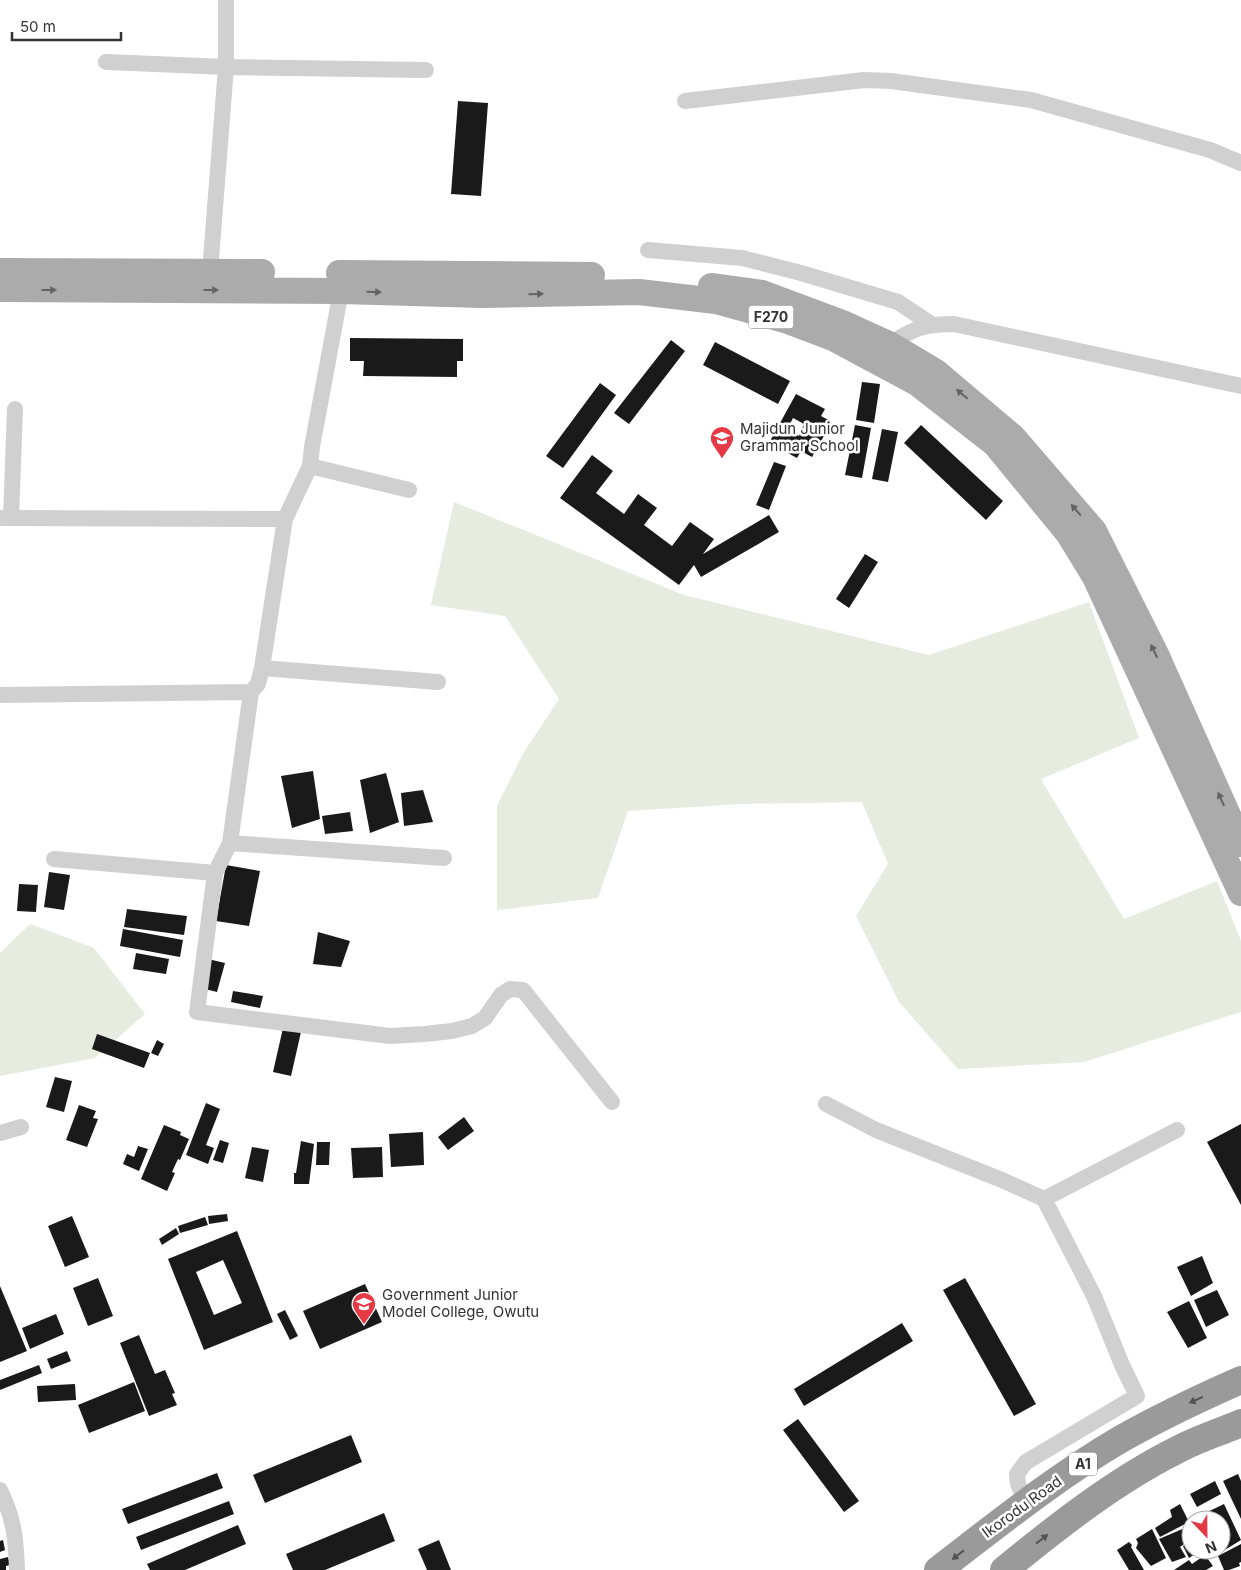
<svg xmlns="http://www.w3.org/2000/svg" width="1241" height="1570" font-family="Inter,sans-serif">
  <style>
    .green { fill: #e6ecdf }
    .building { fill: #1a1a1a; fill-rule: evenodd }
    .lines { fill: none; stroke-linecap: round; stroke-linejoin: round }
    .street { stroke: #d0d0d0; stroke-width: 16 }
    .primary { stroke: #ababab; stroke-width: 26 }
    .highway { stroke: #9a9a9a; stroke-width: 28 }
    .oneway { fill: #636363 }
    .oneway2 { fill: #525252 }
    .labels { text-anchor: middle; stroke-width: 5; stroke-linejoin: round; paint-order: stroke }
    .shield { fill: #fff; stroke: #707070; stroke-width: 1 }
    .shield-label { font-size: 14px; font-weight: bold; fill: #333 }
    .poi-label { font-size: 15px; fill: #333; stroke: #fff; text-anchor: start }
    .street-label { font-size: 15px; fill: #333; stroke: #fff }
  </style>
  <rect width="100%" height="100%" fill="#fff"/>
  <path class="green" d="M 454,502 L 684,595 L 929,655 L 1089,602 L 1139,738 L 1041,779 L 1124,919 L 1217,881 L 1241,941 L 1241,1012 L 1084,1062 L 958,1069 L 899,1002 L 856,916 L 888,864 L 862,802 L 741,804 L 628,811 L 598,898 L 497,910 L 497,806 L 524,752 L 559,699 L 505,616 L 431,605 Z
    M 30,924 L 94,948 L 145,1014 L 95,1058 L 0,1076 L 0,953 Z"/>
  <path class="building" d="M 458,101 L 488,103 L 481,196 L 451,194 Z
    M 350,338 L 463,339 L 463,361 L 457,361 L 457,377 L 363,376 L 364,361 L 350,361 Z
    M 671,340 L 685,351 L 629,424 L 614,413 Z
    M 715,342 L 790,381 L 778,404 L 703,365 Z
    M 862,382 L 880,384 L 874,423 L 856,420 Z
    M 600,383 L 616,395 L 563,468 L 546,456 Z
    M 796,394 L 825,409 L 821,416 L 832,422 L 812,457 L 801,451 L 797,458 L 769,443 ZM 793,418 L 804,424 L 799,436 L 787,430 Z
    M 855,425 L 871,428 L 862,478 L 845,475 Z
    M 921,425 L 1003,501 L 986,520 L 904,443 Z
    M 882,429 L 898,432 L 888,482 L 872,479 Z
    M 592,455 L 613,471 L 596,493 L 624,514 L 638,494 L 657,508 L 644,525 L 672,546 L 690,522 L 714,539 L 703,554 L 769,515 L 779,532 L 701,577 L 694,565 L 679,585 L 560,498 Z
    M 774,462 L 786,466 L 769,510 L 756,505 Z
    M 865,554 L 878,562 L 849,608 L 836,599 Z
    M 313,771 L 320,819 L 292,828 L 281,776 Z
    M 386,773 L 399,822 L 370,833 L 360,780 Z
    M 423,790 L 433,822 L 404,826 L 401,793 Z
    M 350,812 L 353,831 L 325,834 L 322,816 Z
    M 226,865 L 260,871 L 249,926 L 216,921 Z
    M 49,872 L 70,875 L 64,910 L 44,907 Z
    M 19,884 L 38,885 L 36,912 L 17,911 Z
    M 127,909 L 187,916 L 184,935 L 124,927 Z
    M 123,929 L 183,940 L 180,957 L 120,946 Z
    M 318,932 L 350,941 L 341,967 L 313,964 Z
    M 136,953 L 169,959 L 166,974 L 133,969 Z
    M 208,959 L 225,963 L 217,992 L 201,988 Z
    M 233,991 L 263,996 L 260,1008 L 231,1002 Z
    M 283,1028 L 301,1032 L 291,1076 L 273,1072 Z
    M 97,1034 L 150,1053 L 144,1068 L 92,1049 Z
    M 157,1040 L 164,1044 L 158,1056 L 151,1053 Z
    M 55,1077 L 72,1081 L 64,1112 L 46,1107 Z
    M 206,1103 L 220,1109 L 206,1145 L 214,1148 L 208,1164 L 186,1155 Z
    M 79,1105 L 96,1111 L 93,1118 L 98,1119 L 87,1147 L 66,1140 Z
    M 464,1117 L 474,1131 L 448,1150 L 438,1137 Z
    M 1241,1124 L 1241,1205 L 1207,1142 Z
    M 164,1125 L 181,1132 L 180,1135 L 189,1139 L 180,1160 L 178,1159 L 172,1172 L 175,1173 L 167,1191 L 141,1179 Z
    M 423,1132 L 424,1165 L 391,1167 L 389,1134 Z
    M 220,1140 L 229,1143 L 223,1163 L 213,1160 Z
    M 301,1141 L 314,1144 L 309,1184 L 294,1184 L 294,1173 L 296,1173 Z
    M 317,1142 L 330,1142 L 329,1165 L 316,1165 Z
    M 138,1146 L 148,1149 L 139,1171 L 123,1164 L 127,1154 L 134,1157 Z
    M 252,1147 L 269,1150 L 263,1182 L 245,1178 Z
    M 382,1147 L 383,1177 L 353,1178 L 351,1148 Z
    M 227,1214 L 228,1221 L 209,1224 L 208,1216 Z
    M 72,1216 L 89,1257 L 65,1267 L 48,1226 Z
    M 205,1217 L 208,1225 L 180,1233 L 178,1226 Z
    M 176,1228 L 179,1234 L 162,1245 L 159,1239 Z
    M 237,1231 L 273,1322 L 204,1350 L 168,1259 ZM 223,1260 L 242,1303 L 214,1315 L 196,1272 Z
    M 1202,1256 L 1213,1283 L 1191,1296 L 1177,1267 Z
    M 98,1278 L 113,1316 L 88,1326 L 73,1288 Z
    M 965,1278 L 1036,1404 L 1014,1416 L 943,1290 Z
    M 365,1284 L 382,1322 L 320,1349 L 303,1311 Z
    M 0,1286 L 27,1351 L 0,1362 Z
    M 1217,1290 L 1229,1315 L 1206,1327 L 1194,1300 Z
    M 1189,1301 L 1207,1338 L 1188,1348 L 1167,1312 Z
    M 285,1310 L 298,1336 L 290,1340 L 277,1314 Z
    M 56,1314 L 64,1334 L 30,1349 L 22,1328 Z
    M 902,1323 L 913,1341 L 804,1406 L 794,1389 Z
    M 139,1335 L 155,1374 L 165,1370 L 175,1393 L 172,1394 L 177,1405 L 149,1416 L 120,1343 Z
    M 67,1351 L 71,1361 L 51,1369 L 47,1359 Z
    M 39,1365 L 42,1373 L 0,1390 L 0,1380 Z
    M 134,1382 L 145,1411 L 89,1433 L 78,1405 Z
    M 75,1384 L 76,1400 L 38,1402 L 37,1386 Z
    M 798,1419 L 859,1501 L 844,1512 L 783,1430 Z
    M 351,1435 L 362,1462 L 265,1503 L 253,1475 Z
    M 217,1473 L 223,1488 L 128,1524 L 122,1509 Z
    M 1238,1474 L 1241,1481 L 1241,1519 L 1223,1481 Z
    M 1215,1481 L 1221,1494 L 1197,1507 L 1190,1494 Z
    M 229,1501 L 234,1514 L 141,1550 L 136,1537 Z
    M 1180,1504 L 1189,1522 L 1160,1537 L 1155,1528 L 1172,1517 L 1170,1510 Z
    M 1224,1504 L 1241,1540 L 1220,1553 L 1218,1550 L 1221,1550 L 1221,1520 L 1201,1520 L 1199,1516 Z
    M 384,1513 L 395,1541 L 325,1570 L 293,1570 L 286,1554 Z
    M 238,1525 L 246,1544 L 185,1570 L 150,1570 L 147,1564 Z
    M 1187,1527 L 1191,1534 L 1191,1539 L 1180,1547 L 1186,1557 L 1172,1562 L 1159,1539 Z
    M 1152,1529 L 1166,1558 L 1151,1566 L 1136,1548 L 1138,1543 L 1136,1539 Z
    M 3,1540 L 5,1550 L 0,1552 L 0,1541 Z
    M 439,1540 L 451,1570 L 427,1570 L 418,1549 Z
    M 1191,1541 L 1191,1550 L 1201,1550 L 1189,1558 L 1183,1546 Z
    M 1129,1542 L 1132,1545 L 1131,1547 L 1144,1570 L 1129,1570 L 1117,1550 Z
    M 1241,1544 L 1241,1562 L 1239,1563 L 1240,1566 L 1229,1570 L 1224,1570 L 1218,1556 Z
    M 1205,1555 L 1213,1566 L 1206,1570 L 1174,1570 L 1189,1560 L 1192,1564 Z
    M 8,1557 L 10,1565 L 6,1566 L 6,1570 L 0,1570 L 0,1559 Z"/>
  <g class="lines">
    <path class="street" d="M 106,62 L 226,67 L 426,70
      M 685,101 L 864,80 L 891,81 L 1031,100 L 1210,150 L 1241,163
      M 648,250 L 742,258 L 801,273 L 898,302 L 931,324
      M 210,272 L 226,67 L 226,0
      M 341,291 L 312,447 L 310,466 L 285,519 L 262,668 L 258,684 L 251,692 L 230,843 L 215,873 L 197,1012 L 390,1036 L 425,1034 L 452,1031 L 472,1026 L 485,1018 L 501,995 L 510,989 L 523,990 L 612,1102
      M 889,344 C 915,328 924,324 954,324 L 1241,386
      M 310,466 L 409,490
      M 0,518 L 285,519
      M 11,518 L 15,409
      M 262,668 L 438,682
      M 0,695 L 251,692
      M 230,843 L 444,858
      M 54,859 L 215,873
      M 826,1104 L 876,1130 L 1002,1180 L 1044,1199
      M 0,1133 L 21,1127
      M 0,1490 C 14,1518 16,1539 17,1570
      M 1026,1502 L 1018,1484 L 1017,1474 L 1026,1462 L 1137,1396 L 1122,1365 L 1094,1296 L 1044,1199 L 1177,1130"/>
    <path class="primary" d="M 0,271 L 262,272
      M 339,273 L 592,275
      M 711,286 L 762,293 L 845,324 L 889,344 L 936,372 L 1013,437 L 1094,531 L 1155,652 L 1241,844
      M 0,289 L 341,291 L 482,295 L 639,292 L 716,301 L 788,321 L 833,338 L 917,383 L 995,444 L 1068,533 L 1095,577 L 1241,893"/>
    <path class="highway" d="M 938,1570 C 998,1524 1056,1477 1121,1439 C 1160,1417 1200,1398 1241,1380
      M 1004,1570 C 1058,1526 1115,1481 1177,1450 C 1197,1439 1220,1432 1241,1423"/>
  </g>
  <defs><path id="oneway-solid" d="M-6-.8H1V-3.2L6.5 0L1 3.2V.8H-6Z" transform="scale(1.25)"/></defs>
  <g class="oneway">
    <use href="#oneway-solid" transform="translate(49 290)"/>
    <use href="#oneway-solid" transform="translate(211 290)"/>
    <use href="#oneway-solid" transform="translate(374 292) rotate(2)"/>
    <use href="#oneway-solid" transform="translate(536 294) rotate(-1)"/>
    <use href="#oneway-solid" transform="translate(962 394) rotate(-140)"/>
    <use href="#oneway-solid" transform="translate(1076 510) rotate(-131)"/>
    <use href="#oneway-solid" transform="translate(1154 651) rotate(-116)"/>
    <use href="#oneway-solid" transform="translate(1221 799) rotate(-114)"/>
  </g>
  <g class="oneway2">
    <use href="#oneway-solid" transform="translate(1196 1400) rotate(156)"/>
    <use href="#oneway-solid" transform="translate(1042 1539) rotate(-38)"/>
    <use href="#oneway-solid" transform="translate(958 1555) rotate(142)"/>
  </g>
  <defs>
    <g id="school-pin" transform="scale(1.25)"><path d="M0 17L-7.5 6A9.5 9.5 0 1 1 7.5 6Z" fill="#e63946" stroke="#fff"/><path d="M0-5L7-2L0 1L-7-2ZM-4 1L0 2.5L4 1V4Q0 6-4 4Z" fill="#fff"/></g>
  </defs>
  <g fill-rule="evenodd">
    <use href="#school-pin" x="722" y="438"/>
    <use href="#school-pin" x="364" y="1304"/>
  </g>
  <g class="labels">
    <g class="shield">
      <rect x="748.5" y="305.5" width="45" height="23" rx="4"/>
      <rect x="1069" y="1452.5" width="28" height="23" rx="4"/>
    </g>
    <g class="shield-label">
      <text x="771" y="322">F270</text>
      <text x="1083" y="1469">A1</text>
    </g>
    <g class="poi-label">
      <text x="740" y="434">Majidun Junior<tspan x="740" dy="17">Grammar School</tspan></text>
      <text x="382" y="1300">Government Junior<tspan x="382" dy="17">Model College, Owutu</tspan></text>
    </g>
    <g class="street-label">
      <text transform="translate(1022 1507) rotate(-36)" y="5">Ikorodu Road</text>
    </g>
  </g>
  <g transform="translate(1206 1535) rotate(158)"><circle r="24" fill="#ffffff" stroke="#adadad"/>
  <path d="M0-4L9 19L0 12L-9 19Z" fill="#e63946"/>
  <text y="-8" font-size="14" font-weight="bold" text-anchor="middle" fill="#333333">N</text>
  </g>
  <path d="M12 32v8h109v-8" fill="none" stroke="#333333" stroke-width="2.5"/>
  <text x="20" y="32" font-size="15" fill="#333333" stroke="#ffffff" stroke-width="4" paint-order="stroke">50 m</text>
</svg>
